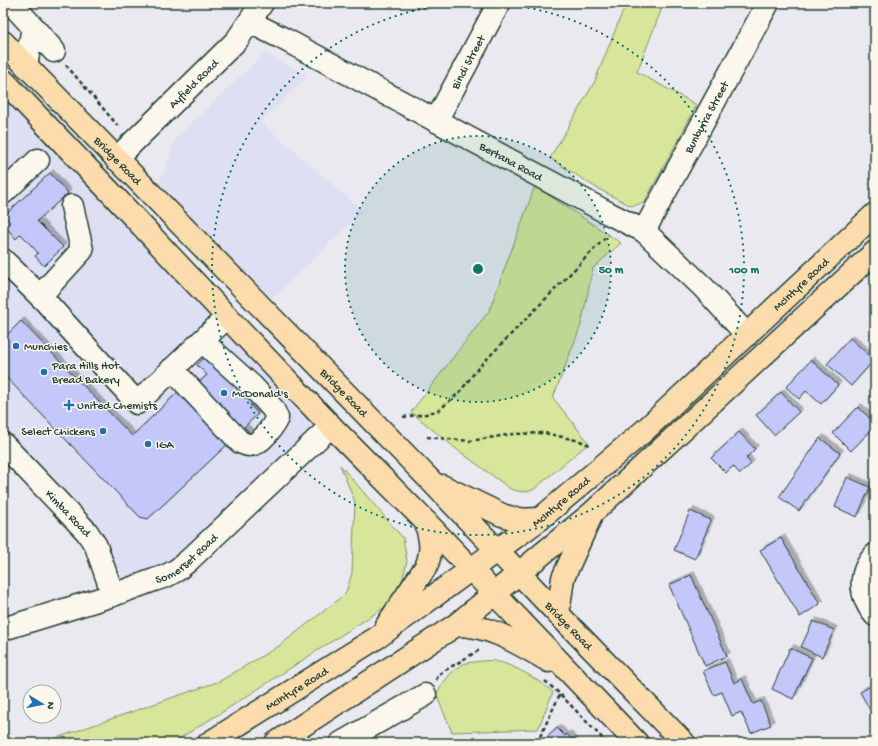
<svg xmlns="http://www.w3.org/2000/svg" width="878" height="746" font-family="'Gochi Hand',sans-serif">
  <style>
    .built { fill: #dedff3 }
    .green { fill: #d7e69a; stroke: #7b9267 }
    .building { fill: #c3c7f9; stroke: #1f3d34; filter: url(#shadow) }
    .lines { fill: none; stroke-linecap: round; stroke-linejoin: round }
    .minor-casing { stroke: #1f3d34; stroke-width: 25 }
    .major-casing { stroke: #1f3d34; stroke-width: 25 }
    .path { stroke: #1f3d34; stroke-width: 2.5; stroke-dasharray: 4 3; stroke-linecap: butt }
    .minor { stroke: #fbf7ec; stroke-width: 22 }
    .major { stroke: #fcdcac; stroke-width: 22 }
    .ring { fill: none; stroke: #0f766e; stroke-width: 2; stroke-dasharray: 2 4 }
    .poi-dot { fill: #1f6fb2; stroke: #fbf7ec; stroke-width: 1.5 }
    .labels { text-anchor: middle; stroke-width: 3; stroke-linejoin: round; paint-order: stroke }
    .street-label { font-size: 12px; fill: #1f3d34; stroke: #fbf7ec }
    .poi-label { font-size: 12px; fill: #1f3d34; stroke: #fbf7ec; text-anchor: start }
    .centre { fill: #0f766e; stroke: #fbf7ec; stroke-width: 2 }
    .ring-label { font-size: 12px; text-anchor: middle; font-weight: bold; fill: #0f766e; stroke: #fbf7ec; stroke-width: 3; stroke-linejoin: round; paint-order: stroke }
  </style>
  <defs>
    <filter id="shadow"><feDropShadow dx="3.5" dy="-3.5" stdDeviation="0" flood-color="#0004"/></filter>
  </defs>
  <rect width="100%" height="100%" fill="#eae9f0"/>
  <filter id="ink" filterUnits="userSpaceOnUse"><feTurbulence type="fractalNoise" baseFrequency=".025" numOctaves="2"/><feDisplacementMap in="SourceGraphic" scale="8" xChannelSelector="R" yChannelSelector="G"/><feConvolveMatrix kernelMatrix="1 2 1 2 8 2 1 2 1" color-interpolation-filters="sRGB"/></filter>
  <g filter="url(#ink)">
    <path class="built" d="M 265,53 L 308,76 L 261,122 L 363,211 L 272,299 L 159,184 L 176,138 Z
      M 3,80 L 331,426 L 188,561 L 113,595 L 103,566 L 3,444 Z"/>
    <path class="green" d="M 626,3 L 664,3 L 637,72 L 697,105 L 644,203 L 631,206 L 595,187 L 550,158 L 594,83 Z
      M 535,186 L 621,243 L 593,268 L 581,325 L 553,398 L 589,443 L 533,490 L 524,492 L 512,490 L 455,448 L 411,412 L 489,311 Z
      M 340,465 L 403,538 L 407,561 L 401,585 L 385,607 L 224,711 L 172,743 L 42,743 L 220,681 L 279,646 L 338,600 L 346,592 L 352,573 L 355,502 Z
      M 482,661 C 486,661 491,660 495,661 C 515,665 537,679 553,692 L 538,729 L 452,732 L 436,694 C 444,682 452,668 466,663 C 471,662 477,662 482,661 Z"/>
    <path class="building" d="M 50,173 L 68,193 L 37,221 L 63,247 L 44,266 L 35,256 L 38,253 L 21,234 L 16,239 L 6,227 L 10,222 L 4,216 Z
      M 21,321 L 132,436 L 180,390 L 229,443 L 148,519 L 140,517 L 3,374 L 3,339 Z
      M 850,338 L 874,360 L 851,386 L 827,364 Z
      M 206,356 L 254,401 L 250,405 L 258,414 L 244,427 L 251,434 L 244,440 L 195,386 L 207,375 L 197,365 Z
      M 811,360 L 838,385 L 821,404 L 806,391 L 799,399 L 786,387 Z
      M 781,392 L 799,412 L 774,435 L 756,415 Z
      M 858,407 L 875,423 L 875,426 L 851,451 L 833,433 Z
      M 739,432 L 755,449 L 746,458 L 751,464 L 740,474 L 733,466 L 726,473 L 711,458 Z
      M 820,438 L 840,453 L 799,511 L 779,497 Z
      M 847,477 L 870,487 L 857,517 L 835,507 Z
      M 690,511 L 711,520 L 695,559 L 674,550 Z
      M 781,538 L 820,604 L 800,617 L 760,550 Z
      M 691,575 L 727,656 L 705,666 L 669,585 Z
      M 813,621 L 834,630 L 822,657 L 801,647 Z
      M 790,648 L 812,658 L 793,699 L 772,689 Z
      M 725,662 L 734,683 L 742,679 L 753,704 L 761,701 L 771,725 L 751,733 L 741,712 L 732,716 L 722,692 L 714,695 L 703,671 Z
      M 875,684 L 875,712 L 872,714 L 860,692 Z
      M 557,728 L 565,736 L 567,734 L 575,743 L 543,743 L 542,742 Z"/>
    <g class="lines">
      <g class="minor-casing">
        <g id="minor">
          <path d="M 11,3 L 33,27 L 54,51"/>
          <path id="s1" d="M 250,22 L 284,39 L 608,213 L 644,231 L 703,287 L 747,335"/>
          <path d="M 26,66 L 33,27"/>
          <path id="s2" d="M 436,121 L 499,3"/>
          <path id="s3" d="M 116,159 L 237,40 L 262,3"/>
          <path d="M 3,193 L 38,160"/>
          <path id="s4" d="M 644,231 L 768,3"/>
          <path d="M 3,260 L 44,300 L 137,403 L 227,317"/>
          <path d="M 40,296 L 82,250 L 72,206"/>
          <path d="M 172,369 L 240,442 C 243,443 246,445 249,445 C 261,445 272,428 277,418 L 273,409 L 252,386 L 202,341"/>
          <path id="s5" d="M 3,444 L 87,532 L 96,546 L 113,595"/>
          <path d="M 875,555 C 858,573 859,596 875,615"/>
          <path id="s6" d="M 3,629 L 113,595 L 154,580 L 166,576 L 177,570 L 188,561 L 331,426"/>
          <path d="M 341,743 L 425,695"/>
        </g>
      </g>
      <g class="major-casing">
        <g id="major">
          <path id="s7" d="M 3,42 L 431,481 L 558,614 L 684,743"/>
          <path d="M 3,80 L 114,196 L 243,334 L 331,426 L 426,522 L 637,743"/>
          <path d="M 442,486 L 502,515 C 516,520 525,520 540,519"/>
          <path d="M 558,614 L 563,578 L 590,518"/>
          <path d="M 387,625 L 427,565 C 433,546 430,541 426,522"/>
          <path d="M 456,625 C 491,625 519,644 549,661"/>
          <path id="s8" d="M 209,743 L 378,637 L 540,519 L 644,431 L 875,214"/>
          <path d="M 276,743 L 456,625 L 592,513 L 875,252"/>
        </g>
      </g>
      <path class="path" d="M 66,65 L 118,126
        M 403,417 L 426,414 L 439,410 L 460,392 L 478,368 L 608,235
        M 427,437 L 470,441 L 513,434 L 545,433 L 580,441 L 592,446
        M 436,680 L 439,674 L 444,671 L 481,649
        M 545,681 L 560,694 L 607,743
        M 537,743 L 560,694"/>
      <use href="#minor" class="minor"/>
      <use href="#major" class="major"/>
    </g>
  </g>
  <circle cx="478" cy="269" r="133" fill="#0f766e" fill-opacity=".12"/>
  <g class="ring">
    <circle cx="478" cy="269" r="133"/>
    <path d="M480 3A266 266 0 1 1 476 3"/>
  </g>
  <g class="poi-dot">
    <circle cx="16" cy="346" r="4"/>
    <circle cx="44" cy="372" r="4"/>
    <circle cx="224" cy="393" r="4"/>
    <path d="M67 399h4v4h4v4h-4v4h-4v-4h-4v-4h4z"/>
    <circle cx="103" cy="431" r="4"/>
    <circle cx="148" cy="444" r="4"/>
  </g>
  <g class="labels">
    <g class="street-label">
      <text dy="4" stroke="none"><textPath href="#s2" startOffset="67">Bindi Street</textPath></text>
      <text dy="4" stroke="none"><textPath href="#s3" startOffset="108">Ayfield Road</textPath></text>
      <text dy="4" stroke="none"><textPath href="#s4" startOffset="130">Bunburra Street</textPath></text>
      <text dy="4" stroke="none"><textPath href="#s7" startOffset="165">Bridge Road</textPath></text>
      <text dy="4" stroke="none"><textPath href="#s1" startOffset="296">Bertana Road</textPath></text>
      <text dy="4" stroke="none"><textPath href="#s8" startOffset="751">McIntyre Road</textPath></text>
      <text dy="4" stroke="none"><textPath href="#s7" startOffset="489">Bridge Road</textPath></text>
      <text dy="4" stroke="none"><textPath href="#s8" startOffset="427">McIntyre Road</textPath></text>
      <text dy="4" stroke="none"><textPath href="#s5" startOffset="95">Kimba Road</textPath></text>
      <text dy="4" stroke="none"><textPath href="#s6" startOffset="198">Somerset Road</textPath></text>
      <text dy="4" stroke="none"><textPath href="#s7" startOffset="813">Bridge Road</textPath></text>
      <text dy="4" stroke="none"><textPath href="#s8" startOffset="103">McIntyre Road</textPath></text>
    </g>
    <g class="poi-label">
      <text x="24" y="350">Munchies</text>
      <text x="52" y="369">Para Hills Hot<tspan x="52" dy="14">Bread Bakery</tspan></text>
      <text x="232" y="397">McDonald's</text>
      <text x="77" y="409">United Chemists</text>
      <text x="95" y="435" text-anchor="end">Select Chickens</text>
      <text x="156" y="448">IGA</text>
    </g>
  </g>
  <circle cx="478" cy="269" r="6" class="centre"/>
  <g class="ring-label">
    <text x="611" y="273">50 m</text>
    <text x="744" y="273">100 m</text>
  </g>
  <rect width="878" height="746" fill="none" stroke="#fbf7ec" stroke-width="16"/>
  <rect x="8" y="8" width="862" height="730" fill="none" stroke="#1f3d34" stroke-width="1.5" filter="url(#ink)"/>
  <g transform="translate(42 704) rotate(100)"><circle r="19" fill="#fbf7ec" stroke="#a3ada2"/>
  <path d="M0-3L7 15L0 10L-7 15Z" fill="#1f6fb2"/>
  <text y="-6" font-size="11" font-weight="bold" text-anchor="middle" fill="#1f3d34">N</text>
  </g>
</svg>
